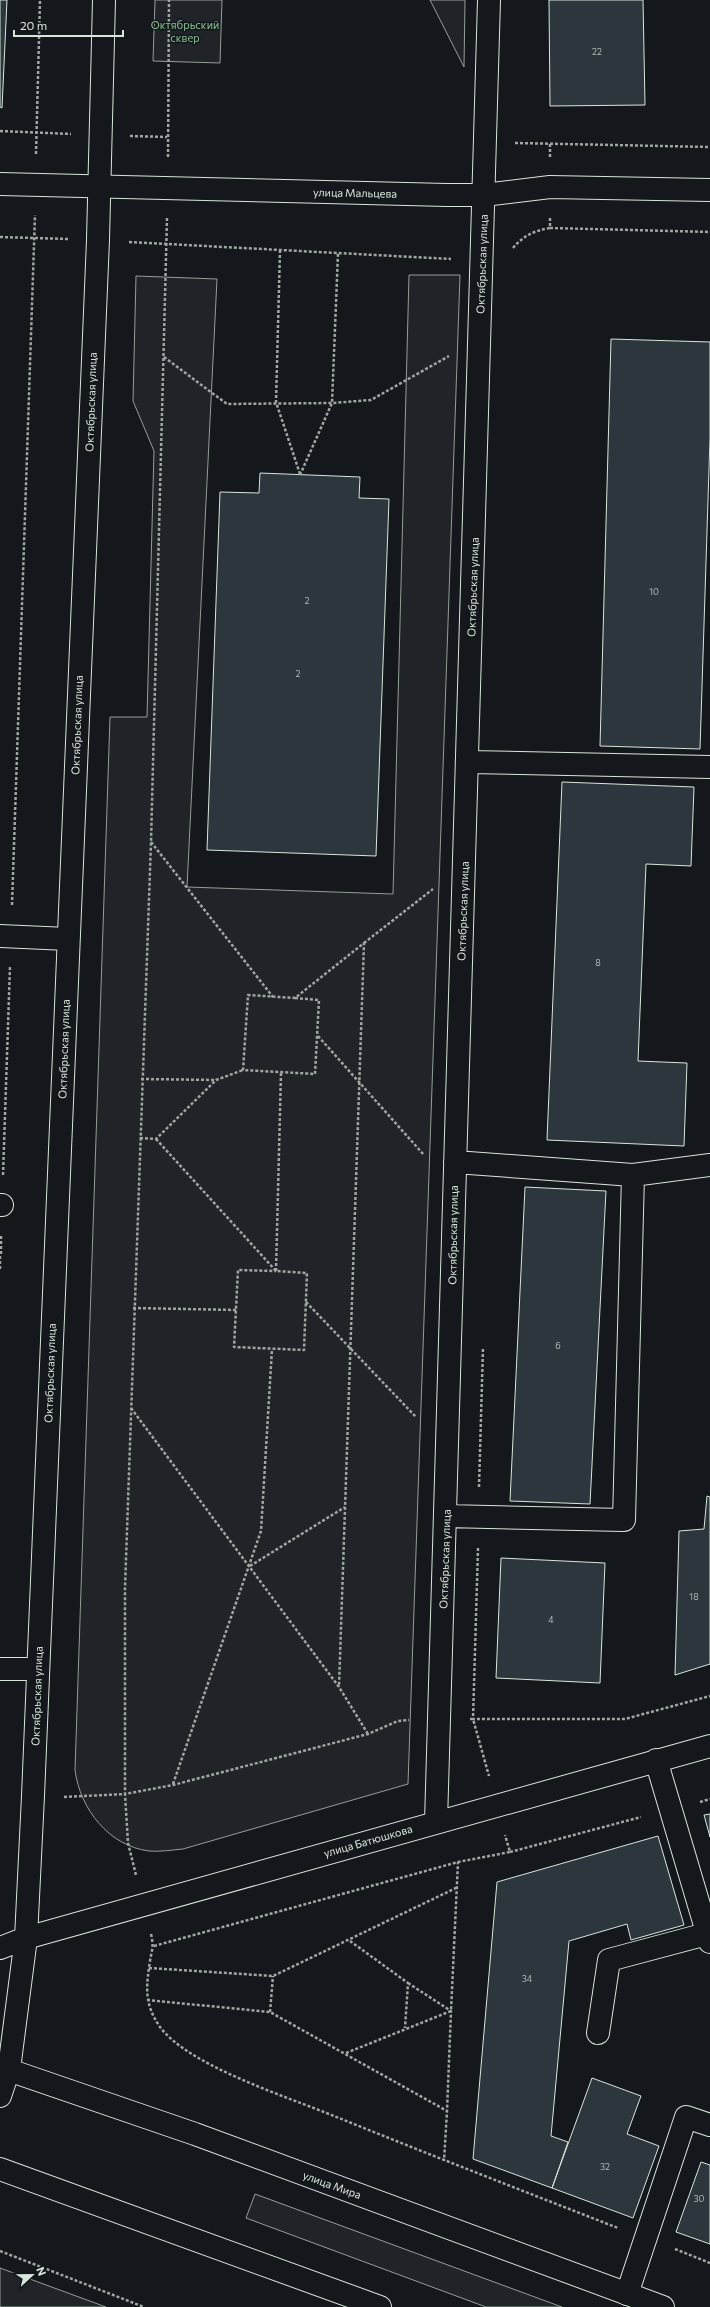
<svg xmlns="http://www.w3.org/2000/svg" width="710" height="2307" font-family="Commissioner,sans-serif">
  <style>
    .green { fill: #202428; stroke: #939e99 }
    .building { fill: #2c363c; stroke: #d8e6dc }
    .lines { fill: none; stroke-linecap: round; stroke-linejoin: round }
    .minor-casing { stroke: #d8e6dc; stroke-width: 24 }
    .major-casing { stroke: #d8e6dc; stroke-width: 24 }
    .path { stroke: #9da8a2; stroke-width: 2.5; stroke-dasharray: 3 2; stroke-linecap: butt }
    .minor { stroke: #14181c; stroke-width: 22 }
    .major { stroke: #14181c; stroke-width: 22 }
    .labels { text-anchor: middle; stroke-width: 3; stroke-linejoin: round; paint-order: stroke }
    .number-label { font-size: 9px; fill: #adbab4 }
    .park-label { font-size: 11px; fill: #8ac095; stroke: #14181c }
    .street-label { font-size: 11px; fill: #d8e6dc; stroke: #14181c }
  </style>
  <rect width="100%" height="100%" fill="#14181c"/>
  <path class="green" d="M 155,0 L 222,0 L 220,63 L 153,61 Z
    M 430,0 L 465,0 L 464,67 Z
    M 409,275 L 460,275 L 408,1784 L 183,1849 C 171,1850 160,1852 149,1851 C 109,1846 80,1809 75,1770 L 110,717 L 147,717 L 154,451 L 133,401 L 136,276 L 217,279 L 187,887 L 393,894 Z
    M 255,2194 L 562,2307 L 486,2307 L 246,2218 Z
    M 0,2268 L 106,2307 L 0,2307 Z"/>
  <path class="building" d="M 0,0 L 7,0 L 2,108 L 0,107 Z
    M 549,0 L 643,0 L 645,105 L 550,106 Z
    M 611,339 L 710,342 L 710,438 L 700,749 L 600,746 Z
    M 260,473 L 360,477 L 359,498 L 389,499 L 376,856 L 207,850 L 220,492 L 259,493 Z
    M 562,782 L 694,787 L 691,866 L 646,864 L 638,1061 L 687,1063 L 684,1146 L 547,1140 Z
    M 525,1187 L 606,1191 L 590,1504 L 510,1501 Z
    M 707,1496 L 710,1497 L 710,1664 L 675,1675 L 679,1531 L 704,1529 Z
    M 501,1558 L 605,1563 L 600,1683 L 496,1678 Z
    M 710,1814 L 710,1837 L 704,1815 Z
    M 658,1836 L 684,1925 L 631,1940 L 627,1924 L 569,1941 L 551,2136 L 568,2142 L 552,2188 L 473,2159 L 497,1882 Z
    M 592,2078 L 641,2096 L 627,2134 L 659,2146 L 633,2218 L 552,2188 Z
    M 701,2162 L 710,2165 L 710,2244 L 676,2232 Z"/>
  <g class="lines">
    <g class="minor-casing">
      <path id="minor" d="M 0,184 L 447,195 L 484,195 L 550,187 L 710,190
        M 468,762 L 710,767
        M 0,936 L 68,939
        M 633,1175 L 710,1165
        M 0,1205 L 2,1205
        M 446,1516 L 624,1520 L 633,1175 L 455,1162
        M 0,1669 L 38,1669
        M 656,1760 L 710,1942
        M 436,1822 L 489,0
        M 26,1938 L 710,1746
        M 598,2033 L 609,1960 L 710,1933
        M 627,2294 L 686,2117 L 710,2125"/>
    </g>
    <g class="major-casing">
      <path id="major" d="M 0,1948 L 26,1938
        M 0,2067 L 195,2134 L 663,2307
        M 0,2096 L 9,2069 L 26,1938 L 33,1796 L 98,240 L 104,0
        M 0,2169 L 380,2307"/>
    </g>
    <path class="path" d="M 0,131 L 71,134
      M 130,136 L 167,137
      M 515,143 L 710,147
      M 36,154 L 40,0
      M 168,157 L 169,0
      M 550,157 L 550,144
      M 167,218 L 151,842 L 125,1588 L 125,1794 L 173,1785 L 368,1734 L 398,1721 L 409,1720
      M 550,228 L 710,232
      M 0,237 L 68,239
      M 129,242 L 451,259
      M 513,248 C 524,235 534,231 550,228 L 550,218
      M 280,250 L 276,402 L 300,474
      M 164,357 L 227,404 L 332,403 L 371,400 L 449,356
      M 300,475 L 332,403 L 338,253
      M 151,842 L 273,997
      M 12,905 L 35,215
      M 364,943 L 433,889
      M 295,998 L 319,1000 L 315,1074 L 243,1070 L 248,995 L 295,998 L 364,943 L 339,1687
      M 318,1036 L 424,1155
      M 141,1079 L 216,1080
      M 140,1138 L 156,1139 L 216,1080 L 243,1070
      M 156,1139 L 276,1271 L 307,1273 L 304,1350 L 234,1347 L 238,1270 L 276,1271
      M 3,1175 L 10,966
      M 1,1254 L 1,1236
      M 0,1269 L 0,1254
      M 276,1271 L 281,1072
      M 306,1302 L 416,1417
      M 133,1308 L 236,1310
      M 131,1408 L 339,1687 L 368,1734
      M 479,1487 L 483,1348
      M 478,1548 L 473,1719 L 625,1719 L 710,1696
      M 250,1566 L 345,1507
      M 470,1719 L 473,1719 L 489,1776
      M 173,1784 L 261,1531 L 272,1349
      M 64,1797 L 125,1794 L 128,1843 L 136,1875
      M 700,1802 L 710,1799
      M 510,1852 L 641,1817
      M 151,1934 C 154,1947 152,1949 150,1961 C 146,1987 144,2004 160,2027 C 189,2066 288,2097 334,2116 C 428,2154 523,2191 618,2228
      M 350,1941 L 408,1983 L 405,2028
      M 154,1946 L 458,1862 L 510,1852 L 505,1835
      M 149,1968 L 273,1976 L 458,1887
      M 408,1983 L 451,2011 L 447,2111
      M 147,2000 L 270,2012 L 447,2111 L 444,2161
      M 270,2012 L 273,1976
      M 346,2053 L 451,2011 L 458,1862
      M 675,2249 L 710,2263
      M 0,2251 L 144,2307"/>
    <use href="#minor" class="minor"/>
    <use href="#major" class="major"/>
  </g>
  <g class="labels">
    <g class="number-label">
      <text x="597" y="55">22</text>
      <text x="654" y="595">10</text>
      <text x="307" y="604">2</text>
      <text x="298" y="677">2</text>
      <text x="598" y="966">8</text>
      <text x="558" y="1349">6</text>
      <text x="694" y="1600">18</text>
      <text x="551" y="1623">4</text>
      <text x="527" y="1982">34</text>
      <text x="605" y="2170">32</text>
      <text x="699" y="2202">30</text>
    </g>
    <g class="park-label">
      <text x="185" y="29">Октябрьский<tspan x="185" dy="13">сквер</tspan></text>
    </g>
    <g class="street-label">
      <text transform="translate(355 193) rotate(1)" y="4">улица Мальцева</text>
      <text transform="translate(482 264) rotate(-88)" y="4">Октябрьская улица</text>
      <text transform="translate(91 402) rotate(-88)" y="4">Октябрьская улица</text>
      <text transform="translate(473 587) rotate(-88)" y="4">Октябрьская улица</text>
      <text transform="translate(77 725) rotate(-88)" y="4">Октябрьская улица</text>
      <text transform="translate(463 911) rotate(-88)" y="4">Октябрьская улица</text>
      <text transform="translate(64 1049) rotate(-88)" y="4">Октябрьская улица</text>
      <text transform="translate(453 1235) rotate(-89)" y="4">Октябрьская улица</text>
      <text transform="translate(50 1373) rotate(-88)" y="4">Октябрьская улица</text>
      <text transform="translate(445 1559) rotate(-88)" y="4">Октябрьская улица</text>
      <text transform="translate(37 1696) rotate(-88)" y="4">Октябрьская улица</text>
      <text transform="translate(368 1841) rotate(-16)" y="4">улица Батюшкова</text>
      <text transform="translate(332 2185) rotate(20)" y="4">улица Мира</text>
    </g>
  </g>
  <g transform="translate(32 2275) rotate(68)" stroke="#14181c" stroke-width="3" paint-order="stroke">
  <path d="M0-3L7 15L0 10L-7 15Z" fill="#d8e6dc"/>
  <text y="-6" font-size="11" font-weight="bold" text-anchor="middle" fill="#d8e6dc">N</text>
  </g>
  <path d="M14 30v6h109v-6" fill="none" stroke="#d8e6dc" stroke-width="2"/>
  <text x="20" y="30" font-size="12" fill="#d8e6dc" stroke="#14181c" stroke-width="3" paint-order="stroke">20 m</text>
</svg>
